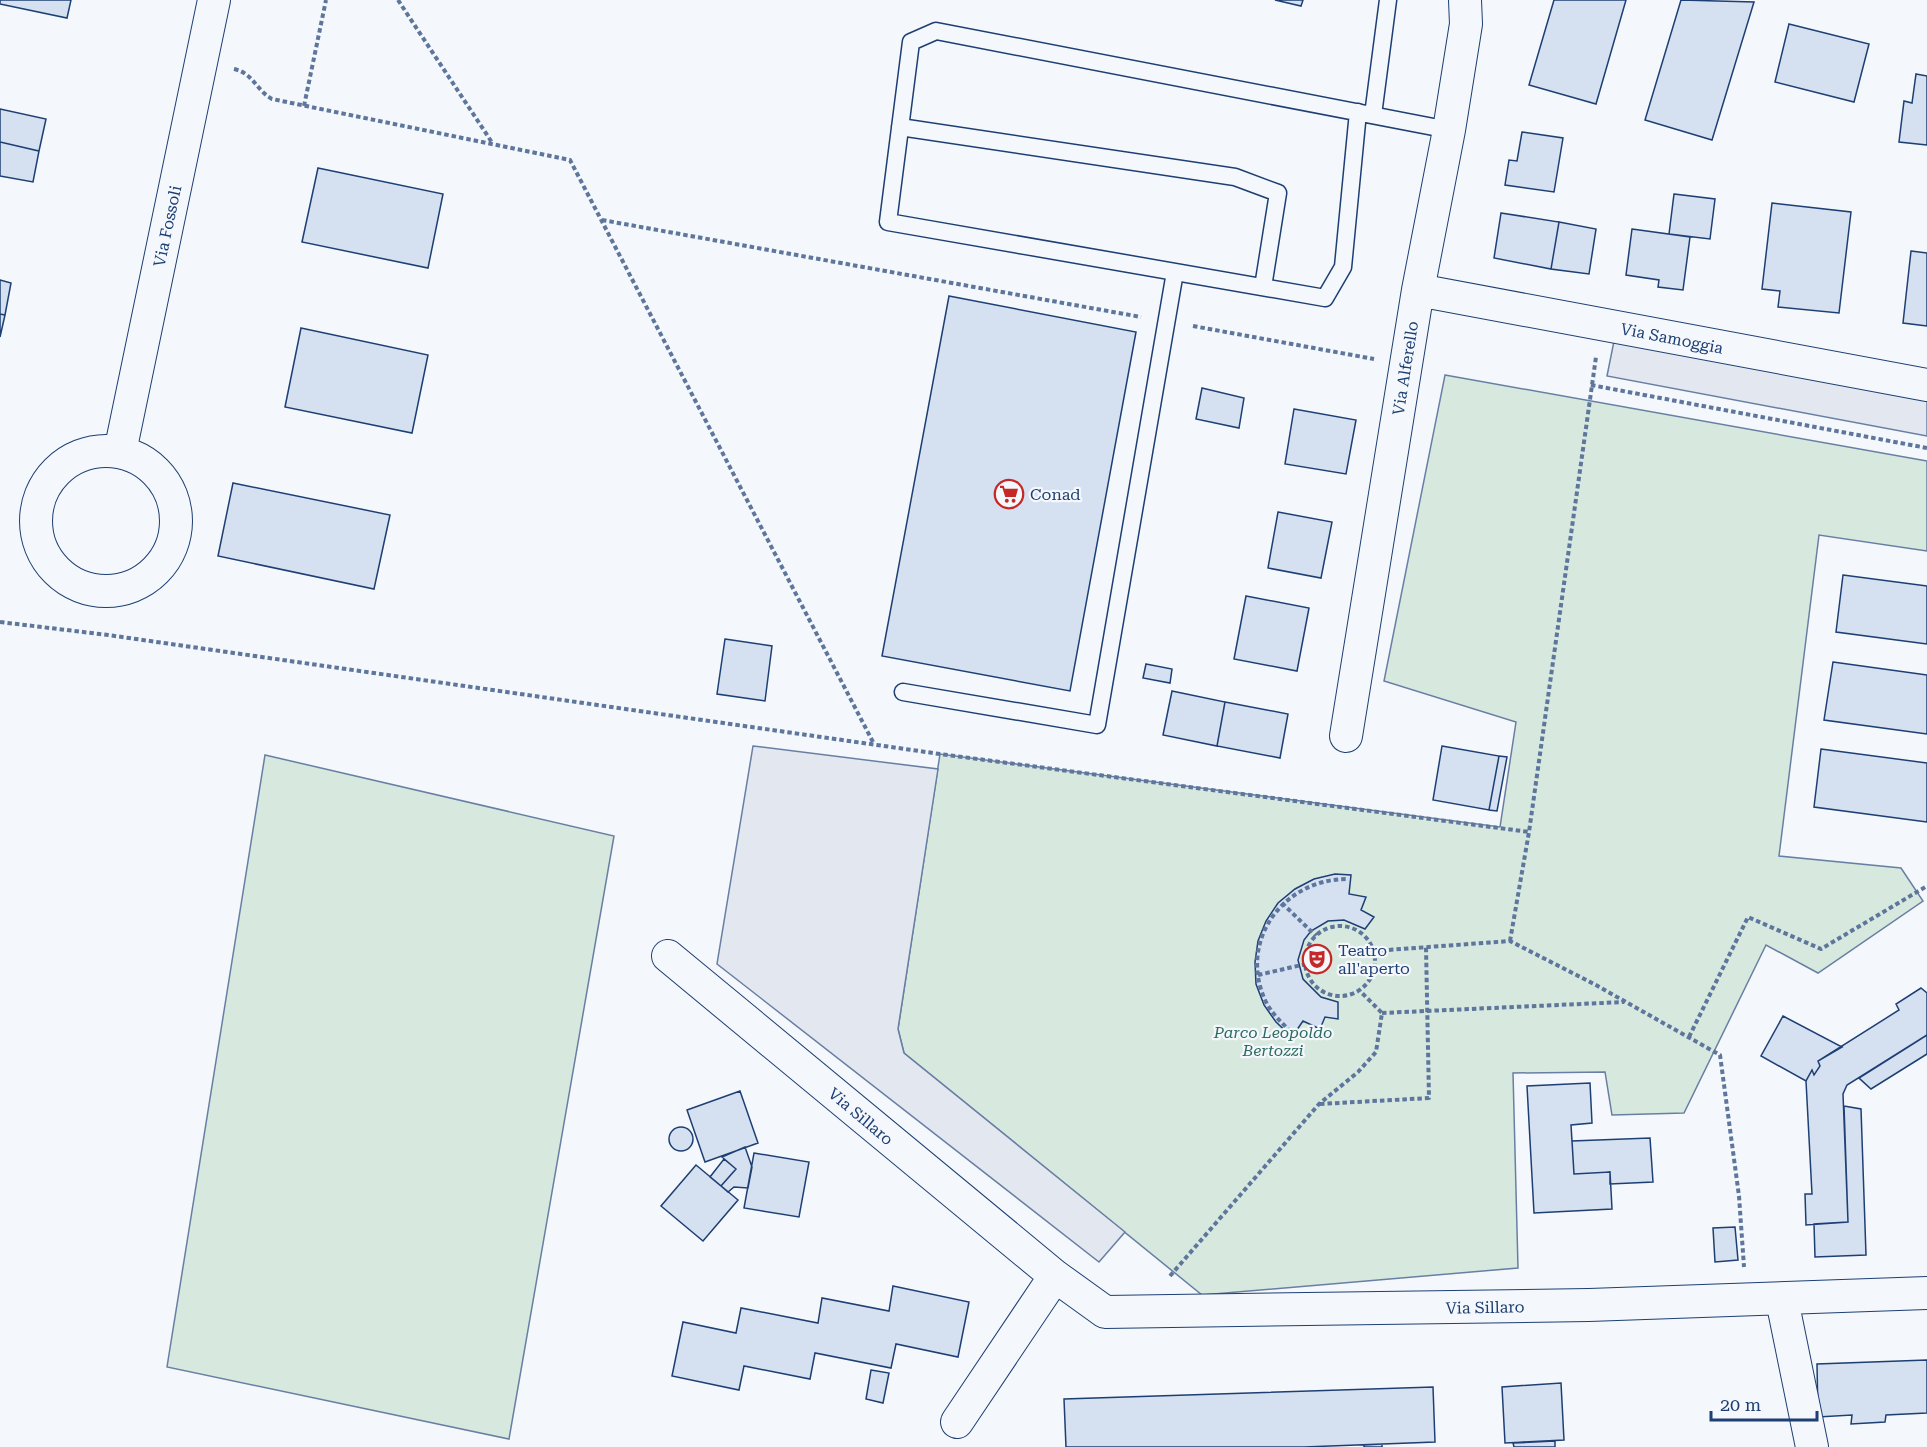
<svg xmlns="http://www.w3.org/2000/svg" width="1927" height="1447" font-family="'Roboto Serif',serif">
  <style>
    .green { fill: #d7e8df; stroke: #687fa3; stroke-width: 1.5 }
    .parking { fill: #e3e8f0; stroke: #687fa3; stroke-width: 1.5 }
    .building { fill: #d5e0f0; stroke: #1d3f73; stroke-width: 1.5 }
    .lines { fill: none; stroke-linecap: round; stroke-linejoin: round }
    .lane-casing { stroke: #1d3f73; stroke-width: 19 }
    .street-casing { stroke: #1d3f73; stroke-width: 34 }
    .path { stroke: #5e769c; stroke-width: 4; stroke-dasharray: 4.5 3; stroke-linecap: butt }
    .lane { stroke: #f4f7fb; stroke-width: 16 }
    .street { stroke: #f4f7fb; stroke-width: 32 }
    .labels { text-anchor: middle; stroke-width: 4.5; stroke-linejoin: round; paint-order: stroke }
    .street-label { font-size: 16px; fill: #1d3f73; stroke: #f4f7fb }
    .poi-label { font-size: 16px; fill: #1d3f73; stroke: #f4f7fb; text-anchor: start }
    .park-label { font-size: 16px; font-style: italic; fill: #2c6c60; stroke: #f4f7fb }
  </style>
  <rect width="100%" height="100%" fill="#f4f7fb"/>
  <path class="green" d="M 1445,375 L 1927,461 L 1927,551 L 1819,535 L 1779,856 L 1901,868 L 1923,901 L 1818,973 L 1766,945 L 1684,1113 L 1612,1115 L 1605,1072 L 1513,1073 L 1518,1268 L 1202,1295 L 904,1053 L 898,1029 L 940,754 L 1500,827 L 1516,722 L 1384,681 Z
    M 265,755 L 614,836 L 509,1439 L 167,1367 Z"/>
  <path class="parking" d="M 1614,341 L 1927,399 L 1927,436 L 1607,376 Z
    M 753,746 L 938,769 L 898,1029 L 904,1053 L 1125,1232 L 1099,1262 L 717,964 Z"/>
  <path class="building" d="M 0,0 L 71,0 L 67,18 L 0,4 Z
    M 1275,0 L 1303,0 L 1301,6 Z
    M 1554,0 L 1626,0 L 1596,104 L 1529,85 Z
    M 1681,0 L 1754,2 L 1712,140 L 1645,120 Z
    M 1789,24 L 1869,44 L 1854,102 L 1775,82 Z
    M 1916,74 L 1927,76 L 1927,145 L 1899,142 L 1904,101 L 1912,103 Z
    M 0,109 L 46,119 L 39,151 L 0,142 Z
    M 1522,132 L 1563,138 L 1554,192 L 1505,185 L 1509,160 L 1517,161 Z
    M 0,142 L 39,151 L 33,182 L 0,176 Z
    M 318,168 L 443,194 L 428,268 L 302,242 Z
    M 1674,194 L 1715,199 L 1710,239 L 1669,234 Z
    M 1772,203 L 1851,212 L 1839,313 L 1778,307 L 1780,291 L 1762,289 Z
    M 1501,213 L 1559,222 L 1551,269 L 1494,258 Z
    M 1559,222 L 1596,229 L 1589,274 L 1551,269 Z
    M 1632,229 L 1690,237 L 1683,290 L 1658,287 L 1659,280 L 1626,275 Z
    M 1911,251 L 1927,253 L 1927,326 L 1903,323 Z
    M 0,280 L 11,283 L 5,315 L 0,314 Z
    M 949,296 L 1136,332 L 1070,691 L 882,656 Z
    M 0,314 L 5,315 L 0,337 Z
    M 301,328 L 428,355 L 412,433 L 285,407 Z
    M 1202,388 L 1244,398 L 1239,428 L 1196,419 Z
    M 1294,409 L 1356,420 L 1346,474 L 1285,464 Z
    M 233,483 L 390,515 L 374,589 L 218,556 Z
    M 1278,512 L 1332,522 L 1321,578 L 1268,568 Z
    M 1843,575 L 1927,586 L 1927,644 L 1836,632 Z
    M 1246,596 L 1309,608 L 1297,671 L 1234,659 Z
    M 725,639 L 772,646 L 765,701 L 717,694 Z
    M 1833,662 L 1927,675 L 1927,734 L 1824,720 Z
    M 1146,664 L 1172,669 L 1170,683 L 1143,678 Z
    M 1172,691 L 1225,702 L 1217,746 L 1163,735 Z
    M 1225,702 L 1288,714 L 1280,758 L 1217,746 Z
    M 1442,746 L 1499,756 L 1489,810 L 1433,800 Z
    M 1821,749 L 1927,763 L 1927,822 L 1814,807 Z
    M 1499,756 L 1507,757 L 1497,811 L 1489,810 Z
    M 1335,874 L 1351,875 L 1349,894 L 1366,897 L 1361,910 L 1374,917 L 1365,929 L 1344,920 L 1328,921 L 1311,931 L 1304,940 L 1298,960 L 1303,979 L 1321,997 L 1338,1002 L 1338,1019 L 1325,1017 L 1320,1029 L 1303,1021 L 1292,1037 L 1276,1022 L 1264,1005 L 1256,984 L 1255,962 L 1258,941 L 1266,921 L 1278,903 L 1295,889 L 1314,879 Z
    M 1921,988 L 1927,993 L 1927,1035 L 1847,1085 L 1843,1094 L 1848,1222 L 1806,1225 L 1805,1194 L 1812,1194 L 1806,1081 L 1812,1070 L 1814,1075 L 1820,1066 L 1818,1061 L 1899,1010 L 1896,1004 Z
    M 1783,1016 L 1842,1047 L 1818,1061 L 1820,1066 L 1814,1075 L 1812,1070 L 1806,1081 L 1761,1056 Z
    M 1927,1035 L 1927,1054 L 1871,1089 L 1859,1078 Z
    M 1590,1083 L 1592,1123 L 1571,1125 L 1574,1174 L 1610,1172 L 1612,1209 L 1534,1213 L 1527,1086 Z
    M 740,1091 L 758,1143 L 705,1162 L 687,1110 Z
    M 1844,1106 L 1861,1109 L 1866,1255 L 1815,1257 L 1814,1224 L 1848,1222 Z
    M669 1139a12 12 0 1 1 24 0a12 12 0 1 1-24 0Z
    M 1650,1138 L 1653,1182 L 1610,1184 L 1610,1172 L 1574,1174 L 1572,1141 Z
    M 745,1147 L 752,1167 L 748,1188 L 734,1187 L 728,1192 L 721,1186 L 736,1169 L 722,1157 Z
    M 754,1153 L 809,1162 L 799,1217 L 744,1208 Z
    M 724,1159 L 736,1169 L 721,1186 L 710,1177 Z
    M 696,1165 L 738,1200 L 703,1241 L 661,1206 Z
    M 1735,1227 L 1738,1260 L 1715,1262 L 1713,1228 Z
    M 893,1286 L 969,1302 L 958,1357 L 896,1344 L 891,1368 L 815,1353 L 810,1379 L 744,1366 L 739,1390 L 672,1376 L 683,1322 L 736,1333 L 741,1308 L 818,1323 L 822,1298 L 889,1311 Z
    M 1927,1360 L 1927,1413 L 1886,1415 L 1885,1422 L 1851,1424 L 1852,1415 L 1818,1417 L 1817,1364 Z
    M 871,1370 L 889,1373 L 883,1403 L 866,1399 Z
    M 1561,1383 L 1564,1440 L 1505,1443 L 1502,1387 Z
    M 1433,1387 L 1435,1442 L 1304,1447 L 1066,1447 L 1064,1399 Z
    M 1555,1441 L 1555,1447 L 1514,1447 L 1513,1443 Z
    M 1382,1444 L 1382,1447 L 1364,1447 L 1364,1445 Z"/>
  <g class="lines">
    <g class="lane-casing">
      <path id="lane" d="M 1358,112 L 1343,267 L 1325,298 L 888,222 L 911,42 L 936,31 L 1449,130
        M 1373,115 L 1388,0
        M 900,127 L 1235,177 L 1278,193 L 1263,287
        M 903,692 L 1097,725 L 1175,272"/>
    </g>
    <g class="street-casing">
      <path id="street" d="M 1418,290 L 1927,385
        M36 521a70 70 0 1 1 140 0a70 70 0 1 1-140 0Z
        M 120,452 L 214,0
        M 1346,736 L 1418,290 L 1449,130 L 1466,24 L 1465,0
        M 668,956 L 1055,1276 L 1105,1312 L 1589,1305 L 1927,1293
        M 1782,1300 L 1812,1447
        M 957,1422 L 1055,1276"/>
    </g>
    <path class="path" d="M 398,0 L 493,144
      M 234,69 C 253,73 256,90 272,99 L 570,160 L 874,744
      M 304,106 L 326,0
      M 602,220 L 1141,317
      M 1193,326 L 1374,359
      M 1591,385 L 1927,448
      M 0,622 L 108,635 L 940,754 L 1529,832
      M 1282,903 L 1316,936
      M1305 961a35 35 0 1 1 70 0a35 35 0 1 1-70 0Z
      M 1510,941 L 1529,832 L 1596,357
      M 1374,951 L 1510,941 L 1594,984 L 1720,1055 L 1739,1196 L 1744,1267
      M 1258,975 L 1306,964
      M 1382,1013 L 1624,1002
      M 1291,1032 C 1281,1022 1271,1013 1265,1000 C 1238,940 1284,879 1347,879
      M 1689,1037 L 1748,917 L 1821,949 L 1927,886
      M 1320,1104 L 1429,1098 L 1426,947
      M 1170,1276 L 1319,1104 L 1358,1072 L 1376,1052 L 1382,1013 L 1359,990"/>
    <use href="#lane" class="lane"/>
    <use href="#street" class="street"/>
  </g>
  <defs>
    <g id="supermarket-ring" transform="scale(1.5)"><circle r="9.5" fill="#f4f7fb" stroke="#c62828" stroke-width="1.5"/><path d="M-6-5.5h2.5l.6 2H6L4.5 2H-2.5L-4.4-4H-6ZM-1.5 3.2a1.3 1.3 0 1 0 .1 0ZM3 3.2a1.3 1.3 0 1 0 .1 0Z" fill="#c62828"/></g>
    <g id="theatre-ring" transform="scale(1.5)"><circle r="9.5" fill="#f4f7fb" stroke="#c62828" stroke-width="1.5"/><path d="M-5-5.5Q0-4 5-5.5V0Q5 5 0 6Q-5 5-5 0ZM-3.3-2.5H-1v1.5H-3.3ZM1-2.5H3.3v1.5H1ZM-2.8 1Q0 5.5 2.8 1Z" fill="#c62828"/></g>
  </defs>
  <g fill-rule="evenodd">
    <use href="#supermarket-ring" x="1009" y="494"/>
    <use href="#theatre-ring" x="1317" y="959"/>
  </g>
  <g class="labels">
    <g class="street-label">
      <text transform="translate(167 226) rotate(-78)" y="6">Via Fossoli</text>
      <text transform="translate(1672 338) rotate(11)" y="6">Via Samoggia</text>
      <text transform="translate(1405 368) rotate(-81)" y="6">Via Alferello</text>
      <text transform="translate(861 1116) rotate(40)" y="6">Via Sillaro</text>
      <text transform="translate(1485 1307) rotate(-1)" y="6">Via Sillaro</text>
    </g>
    <g class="poi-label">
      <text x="1030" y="500">Conad</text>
      <text x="1338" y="956">Teatro<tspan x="1338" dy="18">all'aperto</tspan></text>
    </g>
    <g class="park-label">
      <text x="1273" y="1038">Parco Leopoldo<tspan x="1273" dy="18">Bertozzi</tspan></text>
    </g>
  </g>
  <path d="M1711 1411v9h106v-9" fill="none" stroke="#1d3f73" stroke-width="3"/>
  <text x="1720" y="1411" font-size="18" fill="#1d3f73" stroke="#f4f7fb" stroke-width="4.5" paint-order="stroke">20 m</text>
</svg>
